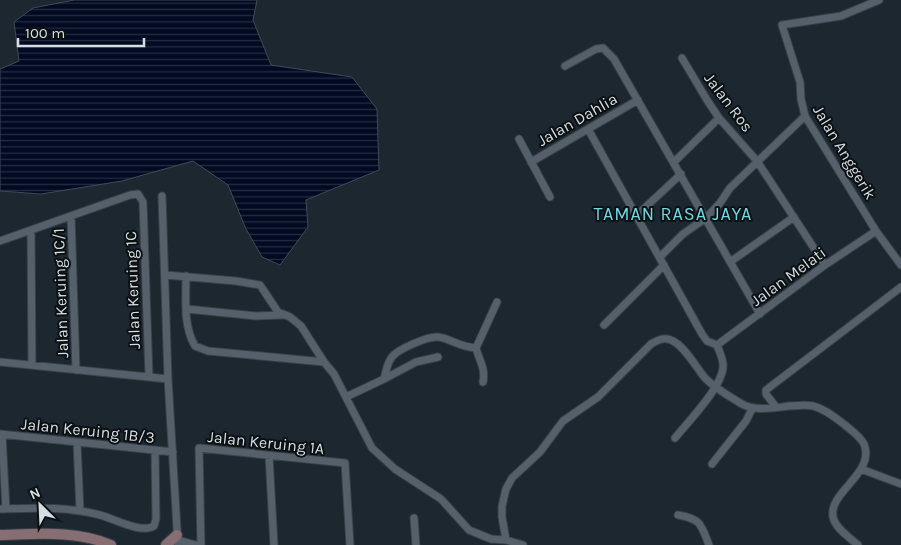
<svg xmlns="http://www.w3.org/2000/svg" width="901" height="545" font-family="Karla,sans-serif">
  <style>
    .water { fill: url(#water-rules); stroke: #42495b }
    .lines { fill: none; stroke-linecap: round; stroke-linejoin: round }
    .minor-casing { stroke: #394148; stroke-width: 9 }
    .secondary-casing { stroke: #394148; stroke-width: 12 }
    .minor { stroke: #55606a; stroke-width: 7 }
    .secondary { stroke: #866e72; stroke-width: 10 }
    .labels { text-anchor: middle; stroke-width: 4; stroke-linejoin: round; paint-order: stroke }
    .street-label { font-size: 16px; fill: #d6dde2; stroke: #0b1013 }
    .neighbourhood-label { font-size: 18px; letter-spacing: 1px; fill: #70dbe5; stroke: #0b1013 }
  </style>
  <defs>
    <pattern id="water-rules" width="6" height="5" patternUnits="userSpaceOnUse" patternTransform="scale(1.25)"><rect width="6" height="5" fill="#020a21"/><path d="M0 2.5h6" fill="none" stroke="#262d41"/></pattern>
  </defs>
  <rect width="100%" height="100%" fill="#1d2730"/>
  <path class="water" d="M 74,0 L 257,0 L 253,20 L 271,65 L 352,77 L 377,109 L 379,170 L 306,200 L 308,227 L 280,265 L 262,257 L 246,229 L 228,185 L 193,161 L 122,181 L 41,194 L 0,191 L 0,69 L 19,61 L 14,22 L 33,8 Z"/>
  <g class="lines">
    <g class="minor-casing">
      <path id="minor" d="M 879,0 L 841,16 L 782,25 L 800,82 L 801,99 L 805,116 L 876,231 L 901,265
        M 682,58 L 707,100 L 719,118 L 757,161 L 825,265
        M 565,66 L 596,49 L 603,48 L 614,59 L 760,314
        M 588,129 L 702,334 L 707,341 L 717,345
        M 519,139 L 550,197
        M 531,162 L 638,100
        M 674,162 L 719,118
        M 162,196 L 168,379 L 178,545
        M 71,216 L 76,370
        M 636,216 L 681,174
        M 31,230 L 32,365
        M 0,241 L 130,195 L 138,194 L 143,202 L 149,376
        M 660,257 L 683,234 L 706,218 L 720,203 L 730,188 L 805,116
        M 730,262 L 794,217
        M 165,275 L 236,281 L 260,285 L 278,312 L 290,317 L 301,326 L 324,362 L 334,374 L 372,448 L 395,469 L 441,499 L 469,530 L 491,539 L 506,540 L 523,545
        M 186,276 C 186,299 183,326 195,346 L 208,351 L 324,362
        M 187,309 L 256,316 L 282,315
        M 604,325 L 664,265
        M 717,345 L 825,265 L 876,231
        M 0,362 L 168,379
        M 384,379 L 416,362 L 438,357
        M 483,382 C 486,369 479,360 476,348 L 497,302
        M 346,397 L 384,379 C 386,372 387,363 392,357 C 398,349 428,336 438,337 C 452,339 459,347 476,348
        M 776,407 L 766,394 L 766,390 L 901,287
        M 0,434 L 173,452
        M 2,435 L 6,509
        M 675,438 C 688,422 722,387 723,367 C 724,360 719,351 717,345
        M 77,442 L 80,511
        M 269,456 L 274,545
        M 712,464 L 746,421 L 752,409
        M 861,469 L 901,484
        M 0,509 C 34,508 67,506 100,515 C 115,519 141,534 154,526 L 156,519 L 155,450
        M 678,515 C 701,519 701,524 709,545
        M 414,518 L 416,545
        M 178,540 L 196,545
        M 506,540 L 502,517 L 502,506 L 506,489 L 512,478 L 540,452 L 563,421 L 598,397 L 651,344 C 658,340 665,336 673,341 C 685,347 696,367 705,378 C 715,388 730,397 742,404 C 761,415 791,402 813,406 C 825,409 836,418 845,425 C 852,431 860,436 864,444 C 876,473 828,492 833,517 C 835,528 850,538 858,545
        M 201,545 L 199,448 L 345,463 L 350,545"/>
    </g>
    <g class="secondary-casing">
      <path id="secondary" d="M 0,535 C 38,534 76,530 111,545
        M 166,545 L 177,535"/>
    </g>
    <use href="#minor" class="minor"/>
    <use href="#secondary" class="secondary"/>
  </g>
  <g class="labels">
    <g class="street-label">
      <text transform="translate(729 102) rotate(53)" y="6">Jalan Ros</text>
      <text transform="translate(577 119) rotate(-30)" y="6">Jalan Dahlia</text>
      <text transform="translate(845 152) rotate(59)" y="6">Jalan Anggerik</text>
      <text transform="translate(788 276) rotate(-36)" y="6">Jalan Melati</text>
      <text transform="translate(132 290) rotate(-92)" y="6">Jalan Keruing 1C</text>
      <text transform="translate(60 293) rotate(-92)" y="6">Jalan Keruing 1C/1</text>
      <text transform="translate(88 430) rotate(6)" y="6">Jalan Keruing 1B/3</text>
      <text transform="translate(266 442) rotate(6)" y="6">Jalan Keruing 1A</text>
    </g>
    <g class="neighbourhood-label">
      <text x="673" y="220">TAMAN RASA JAYA</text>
    </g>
  </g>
  <g transform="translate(40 505) rotate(336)" stroke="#0b1013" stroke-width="4" paint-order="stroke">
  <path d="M0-4L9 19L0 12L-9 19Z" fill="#d6dde2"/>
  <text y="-8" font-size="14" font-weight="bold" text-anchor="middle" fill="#d6dde2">N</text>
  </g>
  <path d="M18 38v8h126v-8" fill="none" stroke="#d6dde2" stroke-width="2.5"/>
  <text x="25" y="38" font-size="15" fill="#d6dde2" stroke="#0b1013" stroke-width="4" paint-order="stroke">100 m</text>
</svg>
